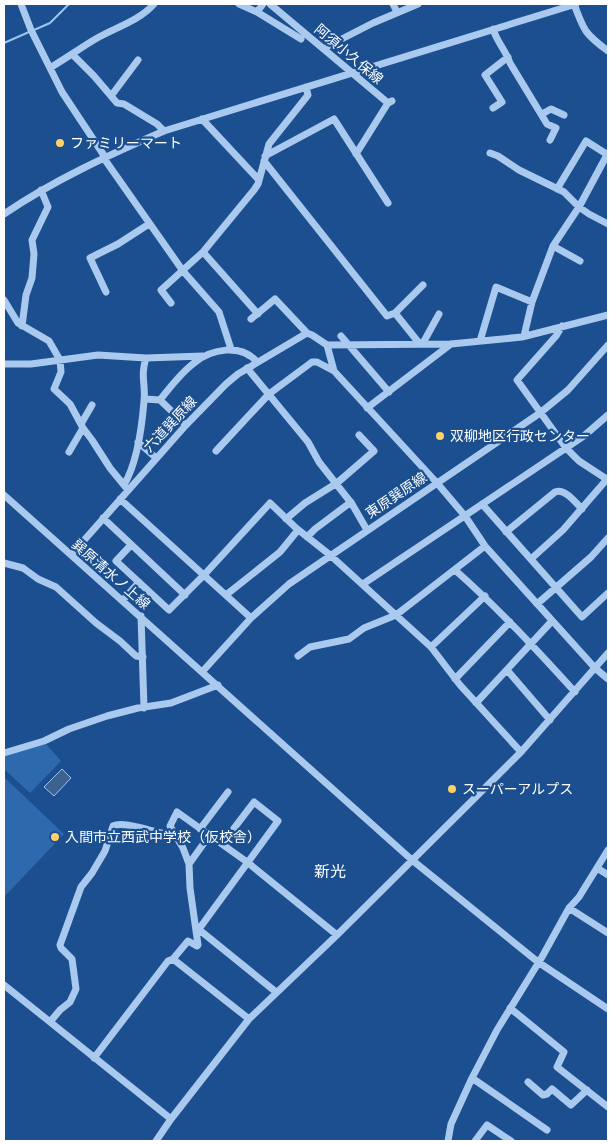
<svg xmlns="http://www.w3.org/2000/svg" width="612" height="1145" font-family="'Roboto Condensed','Noto Sans JP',sans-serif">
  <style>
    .green { fill: #2e69ad }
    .water { fill: #3c6290; stroke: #9cc4f0 }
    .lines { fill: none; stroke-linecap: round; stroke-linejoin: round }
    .stream { stroke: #9cc4f0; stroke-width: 2 }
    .minor { stroke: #a9c9ee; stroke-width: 7 }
    .poi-dot { fill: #ffd166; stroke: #1b4f8f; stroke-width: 2 }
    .labels { text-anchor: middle; stroke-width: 4.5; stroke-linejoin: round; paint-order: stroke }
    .street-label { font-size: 14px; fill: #fff; stroke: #1b4f8f }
    .poi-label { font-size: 14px; fill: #fff; stroke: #1b4f8f; text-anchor: start }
    .quarter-label { font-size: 16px; fill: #fff; stroke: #1b4f8f }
  </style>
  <rect width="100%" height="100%" fill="#1b4f8f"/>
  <path class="green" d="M 43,744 L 47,745 L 61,761 L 30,793 L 4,769 L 4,755 Z
    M 4,777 L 64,834 L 4,897 Z"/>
  <path class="water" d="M 62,769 L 71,778 L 54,796 L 44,787 Z"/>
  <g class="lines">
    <path class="stream" d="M 34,30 L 50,23 L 69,4
      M 4,43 L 29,32"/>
    <path class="minor" d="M 21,4 L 31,30 L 62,92 L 105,157
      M 239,4 L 257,12 L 301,39
      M 270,4 L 388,103
      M 393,4 L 397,12
      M 574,4 C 584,31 585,34 608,51
      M 257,12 L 263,4
      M 493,29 C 497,42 506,51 510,63 L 547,124 L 556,128 L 550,140
      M 328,46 L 373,23 L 418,4
      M 72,54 C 81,48 90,42 99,37 C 117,27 140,20 154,4
      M 50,68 L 72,54 L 94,76 L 117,103 L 124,104 L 157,124 L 164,131
      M 111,96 L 138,60
      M 493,108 L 502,102 L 485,75 L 508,57
      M 542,114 L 551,109 L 564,115
      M 202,119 L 259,180
      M 490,153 L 498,156 L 519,170 L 564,192 L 579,207 L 589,214 L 608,224
      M 356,154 L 388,103 L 392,101
      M 265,156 L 334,119 L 388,203
      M 103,157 L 183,271 L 219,312 L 231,349
      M 264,161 L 387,316 L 395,313 L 423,285
      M 557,189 L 586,141 L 608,155
      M 4,214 C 54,180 109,155 164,131 L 576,4
      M 553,246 L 580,261
      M 203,252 L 258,314
      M 106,292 L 90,258 L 118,244 L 149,224
      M 4,300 L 18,323 L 49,341 L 60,360 L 61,372 L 54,389 L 70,404 L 83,428 L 92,440 L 110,468 L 128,490
      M 171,303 L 161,290 L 203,252 L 254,190 L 258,184 L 269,144 L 308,95 L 306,87
      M 395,313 L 419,343
      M 251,319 L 275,299 L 307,333 L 312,335 L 327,345 L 451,344 L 522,337 L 608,315
      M 22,326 L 26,295 L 32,278 L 34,254 L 32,240 L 48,207 L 41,190
      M 562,326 L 556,336 L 517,380 L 566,448 L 579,461 L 608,480
      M 341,336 L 389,392
      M 524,336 L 532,302 L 553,246 L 579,207 L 608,153
      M 480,341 L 496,287 L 532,302
      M 423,343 L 439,314
      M 327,345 L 334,371
      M 4,364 L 31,364 L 98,355 L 146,358 L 203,356
      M 247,368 L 308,442 L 319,462 L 352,504 L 367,530
      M 145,399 L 160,400 L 186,425
      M 160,400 C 170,387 181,373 194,363 C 211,349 241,343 257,362
      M 367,408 L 451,344
      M 81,424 L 92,405
      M 138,442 L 156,458
      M 216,451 L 269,394 L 312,362 L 317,362 L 334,371 L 437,483 L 465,516 L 485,546 L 595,668 L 608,679
      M 69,452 L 83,428
      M 124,485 C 137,463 142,426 144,401 C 146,384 140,377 146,358
      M 4,495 L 412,860 L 538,962 L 608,1009
      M 120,499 L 251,618
      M 482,504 L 582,617 L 608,593
      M 103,518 L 185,595
      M 286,519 L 305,503 L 337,483 L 374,451 L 359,435
      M 506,532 L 555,492 C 565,488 575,502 582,509
      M 307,537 L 315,529 L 351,502
      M 131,545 L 116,561 L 169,610 L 204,575 L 270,503 L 296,528 L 330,555 L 431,647 L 460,685 L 521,752
      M 71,555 L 186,425 L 226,384 L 238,374 L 307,333
      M 531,559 L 563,530 L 608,478
      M 4,563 L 23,568 L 38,579 L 56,587 L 96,623 L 120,641 L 136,656 L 143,657
      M 455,570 C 498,608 536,649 575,692
      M 363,584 L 566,448 L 585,435 L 608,415
      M 226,595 L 280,552 L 298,530
      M 123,600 L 139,582
      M 537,604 L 591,557 L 608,538
      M 141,616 L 144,708
      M 431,647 L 485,596
      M 298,656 L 310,647 L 349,639 L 364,628 L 396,615 L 485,546
      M 507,670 L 550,720
      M 202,672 L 251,618 L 289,584 L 540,413 L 568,390 L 608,345
      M 455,679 L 510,622
      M 476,703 L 552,621
      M 4,753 L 44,741 L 69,729 L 107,716 L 138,708 L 171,703 L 218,685
      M 200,829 L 228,792
      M 189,864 L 209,836
      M 597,868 L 608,875
      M 569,908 L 608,933
      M 197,928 L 276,992
      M 199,929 L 278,821 L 254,802 L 222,844
      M 173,959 L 249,1019
      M 4,985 L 171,1119
      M 510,1008 L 564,1052 L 557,1067 L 608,1107
      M 50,1022 L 60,1010 L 70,1002 L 76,989 L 72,959 L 61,948 L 60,945 L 81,887 L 92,873 L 105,851 L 113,826 C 125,820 159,835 175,835
      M 94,1058 L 168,961 L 173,959 L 188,941 L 197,946 L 198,945 L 190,888 L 189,864 L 183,848 L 170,826 L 177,812 L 247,862 L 337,935
      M 472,1078 L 547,1130
      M 528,1082 L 543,1095 L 547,1094 L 552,1089 L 571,1105 L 587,1090
      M 156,1141 L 171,1119 L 249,1019 L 337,935 L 521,752 L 608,653
      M 448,1141 L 451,1124 L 472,1078 L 497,1030 L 542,957 L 569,908 L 579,897 L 608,850
      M 475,1141 L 487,1125 L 511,1141"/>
  </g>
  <g class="poi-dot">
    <circle cx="60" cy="143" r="5"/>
    <circle cx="440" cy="436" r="5"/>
    <circle cx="452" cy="789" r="5"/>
    <circle cx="55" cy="837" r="5"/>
  </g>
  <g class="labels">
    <g class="street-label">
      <text transform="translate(349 54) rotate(40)" y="5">阿須小久保線</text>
      <text transform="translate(170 424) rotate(-47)" y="5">六道巽原線</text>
      <text transform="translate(396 495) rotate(-34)" y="5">東原巽原線</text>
      <text transform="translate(111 574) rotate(41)" y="5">巽原清水ノ上線</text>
    </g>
    <g class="poi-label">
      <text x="70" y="148">ファミリーマート</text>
      <text x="450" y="441">双柳地区行政センター</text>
      <text x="462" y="794">スーパーアルプス</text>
      <text x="65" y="842">入間市立西武中学校（仮校舎）</text>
    </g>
    <g class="quarter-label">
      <text x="330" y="877">新光</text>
    </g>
  </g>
  <rect width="612" height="1145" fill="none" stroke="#ffffff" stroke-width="10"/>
</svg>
